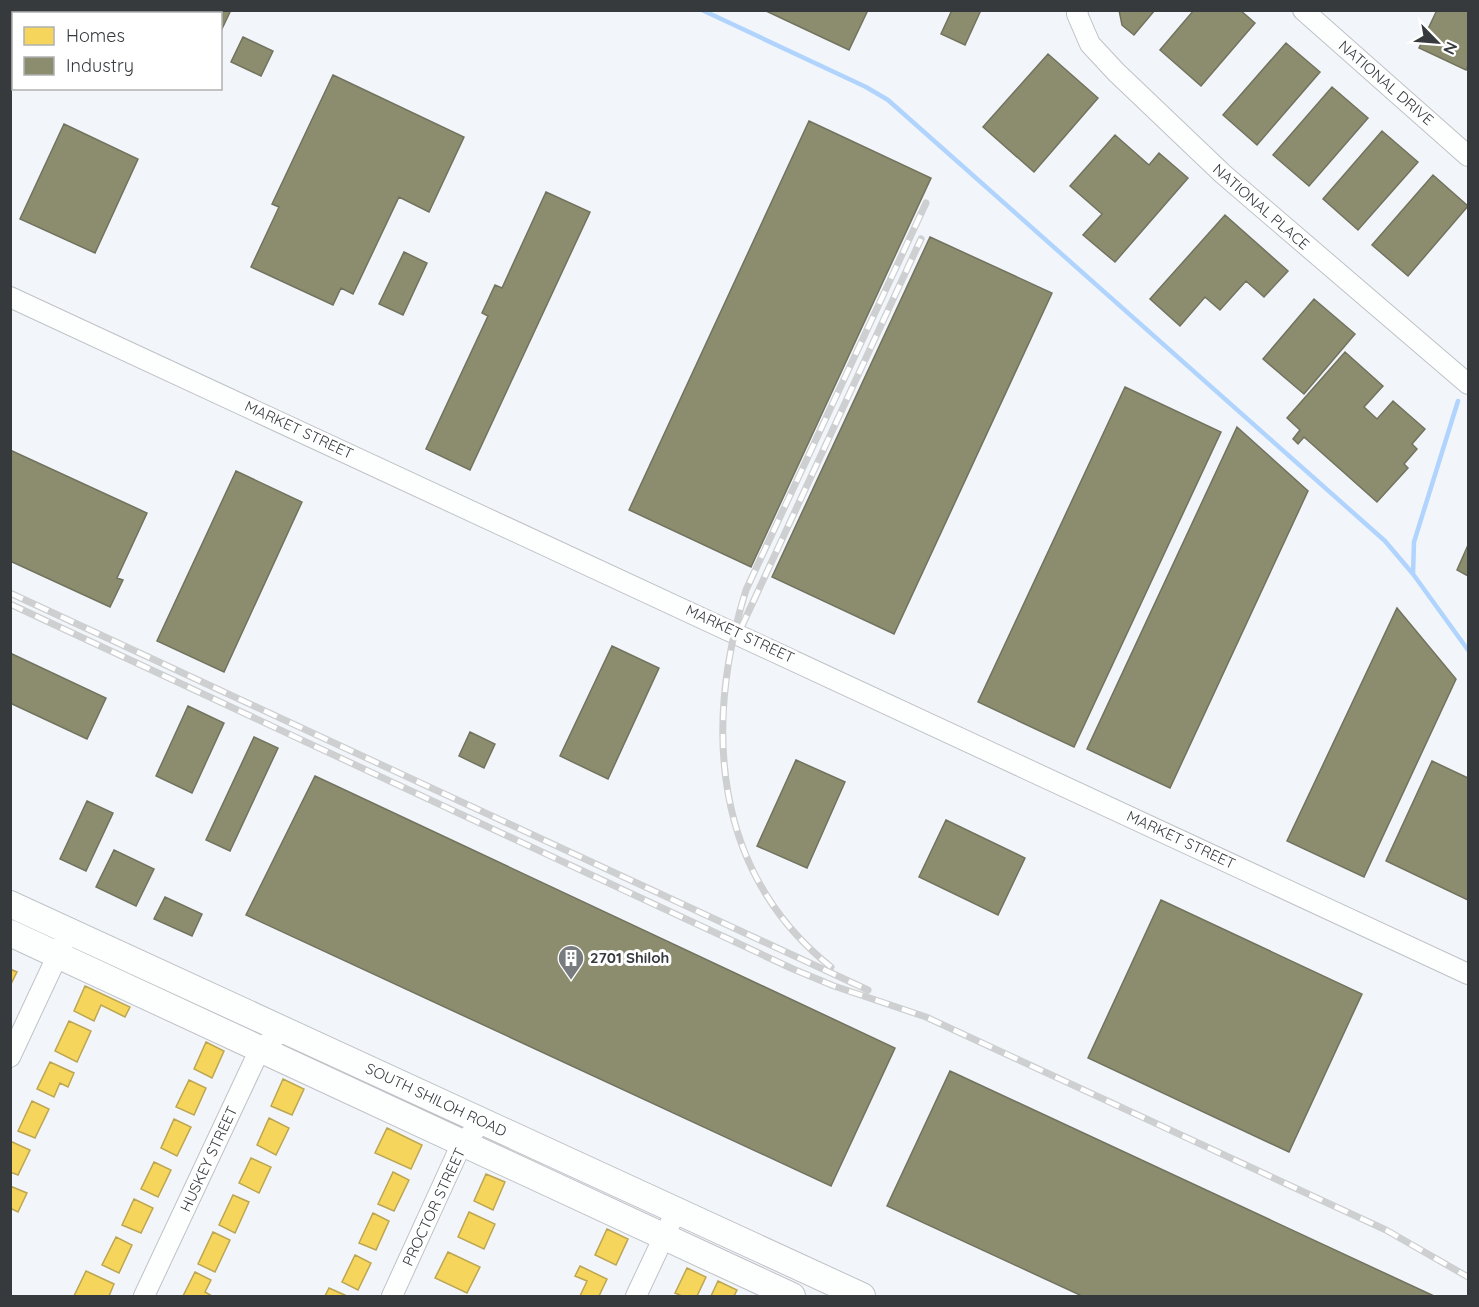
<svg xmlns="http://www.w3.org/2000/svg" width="1479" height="1307" font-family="Quicksand,sans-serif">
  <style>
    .homes { fill: #f6d55c; stroke: #bca653; stroke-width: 1.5 }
    .industry { fill: #8c8c6e; stroke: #72735f; stroke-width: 1.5 }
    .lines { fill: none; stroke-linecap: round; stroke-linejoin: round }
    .stream { stroke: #b0d4fd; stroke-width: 4.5 }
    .minor-casing { stroke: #bfc2c6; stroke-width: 22 }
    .major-casing { stroke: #bfc2c6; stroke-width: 28 }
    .minor { stroke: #fdfefe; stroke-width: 20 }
    .major { stroke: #fdfefe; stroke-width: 26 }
    .rail-casing { stroke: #cdcfd0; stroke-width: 7 }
    .rail { stroke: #fff; stroke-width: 4.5; stroke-dasharray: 14; stroke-linecap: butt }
    .labels { text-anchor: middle; stroke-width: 6; stroke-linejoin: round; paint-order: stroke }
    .street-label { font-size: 15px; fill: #363a3d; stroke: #fff }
    .poi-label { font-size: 15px; font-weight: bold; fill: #363a3d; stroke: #fff; text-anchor: start }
  </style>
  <rect width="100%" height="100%" fill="#f2f6fa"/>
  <path class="homes" d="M 10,969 L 17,972 L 10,986 Z
    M 85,986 L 130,1007 L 125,1017 L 101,1005 L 94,1021 L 74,1011 Z
    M 69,1021 L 91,1031 L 77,1062 L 55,1051 Z
    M 206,1042 L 224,1051 L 212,1078 L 194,1069 Z
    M 50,1062 L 74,1073 L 68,1087 L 60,1083 L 54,1097 L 37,1089 Z
    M 283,1079 L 304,1089 L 292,1115 L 271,1106 Z
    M 189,1080 L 206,1088 L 194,1115 L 176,1107 Z
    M 32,1101 L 49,1109 L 35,1138 L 18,1131 Z
    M 269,1118 L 289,1128 L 276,1155 L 257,1145 Z
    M 174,1119 L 191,1127 L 177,1156 L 161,1148 Z
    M 387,1128 L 422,1145 L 411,1169 L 375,1153 Z
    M 10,1141 L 30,1150 L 18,1175 L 10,1172 Z
    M 251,1158 L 271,1167 L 259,1193 L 239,1183 Z
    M 154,1162 L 171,1170 L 158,1197 L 141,1189 Z
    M 393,1172 L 409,1180 L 394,1211 L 378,1204 Z
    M 486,1174 L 505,1182 L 493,1210 L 474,1201 Z
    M 10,1186 L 27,1193 L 18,1212 L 10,1208 Z
    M 233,1195 L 249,1202 L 235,1233 L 219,1225 Z
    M 134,1199 L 153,1208 L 141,1233 L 122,1225 Z
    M 469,1212 L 495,1224 L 484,1249 L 458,1237 Z
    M 373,1213 L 389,1221 L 376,1250 L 359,1243 Z
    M 607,1229 L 628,1239 L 616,1265 L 595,1255 Z
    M 213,1232 L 230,1240 L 215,1272 L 198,1264 Z
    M 116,1237 L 132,1245 L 119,1273 L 102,1265 Z
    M 448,1252 L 480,1267 L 467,1293 L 435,1278 Z
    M 355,1255 L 371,1263 L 358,1290 L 342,1282 Z
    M 580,1266 L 607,1279 L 599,1296 L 580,1296 L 587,1281 L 575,1276 Z
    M 687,1268 L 706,1277 L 697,1296 L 682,1296 L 675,1293 Z
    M 86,1271 L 114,1284 L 109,1296 L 74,1296 Z
    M 195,1272 L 211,1280 L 205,1292 L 212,1296 L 183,1296 Z
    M 718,1281 L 737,1290 L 734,1296 L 711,1296 Z
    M 329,1288 L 347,1296 L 325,1296 Z"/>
  <path class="industry" d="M 113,10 L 231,10 L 220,33 L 220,14 L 120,14 Z
    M 764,10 L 868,10 L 849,50 Z
    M 952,10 L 981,10 L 965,45 L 941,34 Z
    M 1119,10 L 1155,10 L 1134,35 L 1122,25 Z
    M 1194,10 L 1240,10 L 1255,23 L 1201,86 L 1160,50 Z
    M 1437,10 L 1468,10 L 1468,65 L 1466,70 L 1419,48 Z
    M 243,37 L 273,51 L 261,76 L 231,62 Z
    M 1286,43 L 1320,72 L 1257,145 L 1223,115 Z
    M 1048,54 L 1098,98 L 1034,172 L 983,127 Z
    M 333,75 L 464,137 L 429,212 L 399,197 L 353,294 L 341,288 L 333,305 L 251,267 L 279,207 L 272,204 Z
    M 1332,87 L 1368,118 L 1309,186 L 1273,155 Z
    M 809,121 L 931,178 L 751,567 L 629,510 Z
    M 64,124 L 138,159 L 95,253 L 20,219 Z
    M 1382,131 L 1418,162 L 1358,230 L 1323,199 Z
    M 1115,135 L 1149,165 L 1159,153 L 1188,178 L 1115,262 L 1083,235 L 1102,214 L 1070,186 Z
    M 1433,175 L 1468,206 L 1408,276 L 1372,245 Z
    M 546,192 L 590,212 L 470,470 L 426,449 L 488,316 L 482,313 L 495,285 L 502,288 Z
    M 1225,215 L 1288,271 L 1264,297 L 1246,281 L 1220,310 L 1205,297 L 1180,326 L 1150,299 Z
    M 930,237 L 1052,293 L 894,634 L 772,577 Z
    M 404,252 L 427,263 L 403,315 L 379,304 Z
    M 1314,299 L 1355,334 L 1304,394 L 1263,359 Z
    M 1345,352 L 1383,386 L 1364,407 L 1377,419 L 1393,401 L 1425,429 L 1412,444 L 1417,449 L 1404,464 L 1408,468 L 1377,502 L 1304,437 L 1298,444 L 1293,439 L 1300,430 L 1287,418 Z
    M 1125,387 L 1221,432 L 1074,747 L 978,702 Z
    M 1237,427 L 1308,491 L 1170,788 L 1087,749 Z
    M 10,450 L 147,513 L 117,578 L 123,580 L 110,607 L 10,561 Z
    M 236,471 L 302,502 L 224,672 L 157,641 Z
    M 1468,545 L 1468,576 L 1457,570 Z
    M 1397,608 L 1456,679 L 1364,877 L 1287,841 Z
    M 612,646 L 659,668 L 608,779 L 560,756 Z
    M 10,653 L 106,698 L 87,739 L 10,703 Z
    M 188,706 L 224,723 L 192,793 L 156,776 Z
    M 470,732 L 495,744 L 484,768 L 459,756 Z
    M 254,737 L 278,748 L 230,851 L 206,840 Z
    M 796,760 L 845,782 L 807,868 L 757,846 Z
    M 1432,761 L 1468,778 L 1468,900 L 1386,861 Z
    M 315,776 L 895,1048 L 831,1186 L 246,915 Z
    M 87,801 L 113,813 L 86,871 L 60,859 Z
    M 946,820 L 1025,858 L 998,915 L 919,877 Z
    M 114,850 L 154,869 L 136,906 L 96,887 Z
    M 165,897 L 202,914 L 192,936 L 154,919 Z
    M 1161,900 L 1362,994 L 1289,1152 L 1088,1058 Z
    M 950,1071 L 1434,1296 L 1082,1296 L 887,1206 Z"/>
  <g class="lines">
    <path class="stream" d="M 702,10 L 866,87 L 888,100 L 1385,541 L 1413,574 L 1468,650
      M 1413,574 L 1414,542 L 1458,401"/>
    <g class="minor-casing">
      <path id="minor" d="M 1078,10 L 1077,14 L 1090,44 L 1116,72 L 1223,174 L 1468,384
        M 1303,10 L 1468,156
        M 10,297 L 1468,974
        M 10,1057 L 69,931
        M 144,1296 L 260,1049 L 284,1030
        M 392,1296 L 462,1143 L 483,1122
        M 636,1296 L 676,1211"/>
    </g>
    <g class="major-casing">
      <path id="major" d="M 10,23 L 14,17
        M 10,904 L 862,1296
        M 10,933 L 792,1296"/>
    </g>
    <use href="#minor" class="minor"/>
    <use href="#major" class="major"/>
    <g class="rail-casing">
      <path id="rail" d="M 10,593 L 868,990
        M 10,604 L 793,969 L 834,986 L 926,1017 L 1386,1230 L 1468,1277
        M 741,628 L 921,239
        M 831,967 C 712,872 704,725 746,590 L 926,203"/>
    </g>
    <use href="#rail" class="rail"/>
  </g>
  <defs>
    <g id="building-pin" transform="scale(1.35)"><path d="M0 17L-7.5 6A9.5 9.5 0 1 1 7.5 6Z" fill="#787c7f" stroke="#fff"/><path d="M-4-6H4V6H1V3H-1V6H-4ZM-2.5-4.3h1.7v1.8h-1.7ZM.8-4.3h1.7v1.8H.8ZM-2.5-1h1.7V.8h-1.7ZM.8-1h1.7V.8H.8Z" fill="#fff"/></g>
  </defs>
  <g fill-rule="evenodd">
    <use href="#building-pin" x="571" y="958"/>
  </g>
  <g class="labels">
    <g class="street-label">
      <text transform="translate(1386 83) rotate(41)" y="5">NATIONAL DRIVE</text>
      <text transform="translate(1261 207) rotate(41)" y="5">NATIONAL PLACE</text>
      <text transform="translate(299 430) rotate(25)" y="5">MARKET STREET</text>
      <text transform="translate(740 634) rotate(25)" y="5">MARKET STREET</text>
      <text transform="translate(1181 840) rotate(25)" y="5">MARKET STREET</text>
      <text transform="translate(436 1100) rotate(25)" y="5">SOUTH SHILOH ROAD</text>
      <text transform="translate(209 1159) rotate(-65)" y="5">HUSKEY STREET</text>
      <text transform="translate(434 1207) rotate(-65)" y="5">PROCTOR STREET</text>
    </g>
    <g class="poi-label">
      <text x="590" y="963">2701 Shiloh</text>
    </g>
  </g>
  <rect width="1479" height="1307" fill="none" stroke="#363a3d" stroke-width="24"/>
  <rect x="12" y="12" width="210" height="78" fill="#ffffff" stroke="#afb0b1" stroke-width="1.5"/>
  <rect x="24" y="27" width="30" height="18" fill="#f6d55c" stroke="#afb0b1" stroke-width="1.5"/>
  <text x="66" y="42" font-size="18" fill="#363a3d">Homes</text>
  <rect x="24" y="57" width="30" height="18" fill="#8c8c6e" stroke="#afb0b1" stroke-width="1.5"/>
  <text x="66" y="72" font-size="18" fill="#363a3d">Industry</text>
  <g transform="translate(1437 42) rotate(115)" stroke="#ffffff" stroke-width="4.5" paint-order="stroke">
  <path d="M0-4.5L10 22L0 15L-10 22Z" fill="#363a3d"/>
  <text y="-9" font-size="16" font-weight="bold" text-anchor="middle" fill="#363a3d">N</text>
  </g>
</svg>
